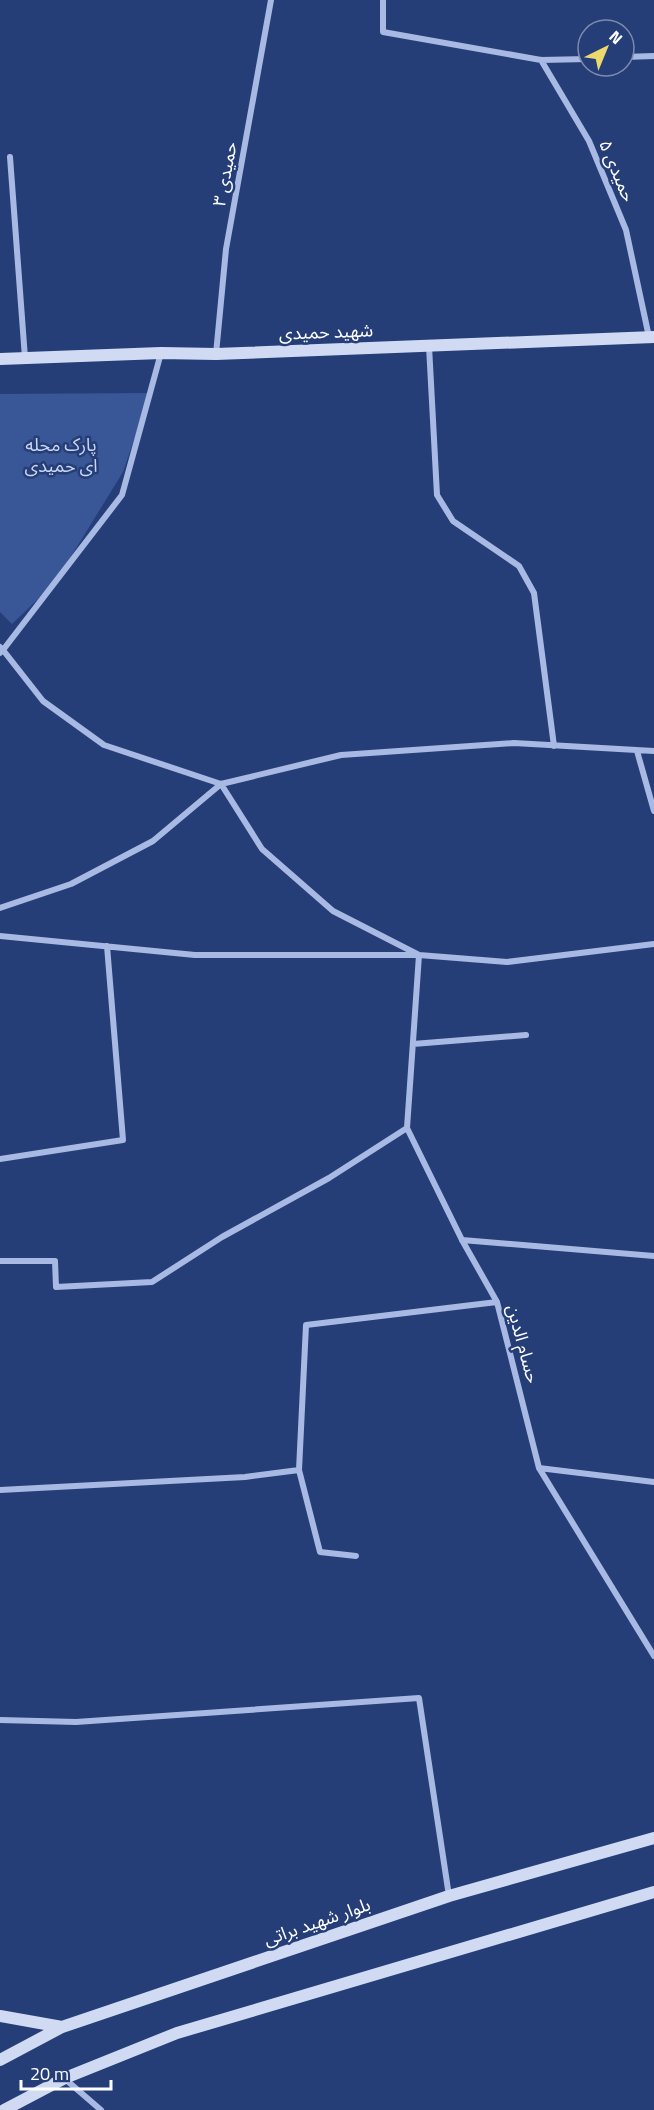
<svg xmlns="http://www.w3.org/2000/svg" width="654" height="2110" font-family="'Titillium Web','Noto Sans Arabic',sans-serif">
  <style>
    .green { fill: #395696 }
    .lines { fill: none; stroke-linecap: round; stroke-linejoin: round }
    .minor { stroke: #a8bae3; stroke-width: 6 }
    .secondary { stroke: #d0dbf3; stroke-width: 12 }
    .labels { text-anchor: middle; stroke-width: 5; stroke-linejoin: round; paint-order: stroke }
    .street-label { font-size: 18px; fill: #fff; stroke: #263e78 }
    .park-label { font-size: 18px; fill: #cad7f3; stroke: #263e78 }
  </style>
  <rect width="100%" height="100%" fill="#263e78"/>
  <path class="green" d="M 150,393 L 123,472 L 54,584 L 12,624 L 0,612 L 0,394 Z"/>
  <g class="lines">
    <path class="minor" d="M 383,0 L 383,32 L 541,60 L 588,59
      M 624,57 L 654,56
      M 541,60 L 589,141 L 626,230 L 649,337
      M 10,157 L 25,358
      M 429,346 L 437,495 L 453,521 L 519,566 L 534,593 L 554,746
      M 216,354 L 226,249 L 271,0
      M 0,647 L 3,650 L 122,495 L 161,353
      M 0,653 L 3,650 L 43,701 L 104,745 L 221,784 L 341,755 L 514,743 L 654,751
      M 637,751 L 654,811
      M 0,908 L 71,884 L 153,841 L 221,784 L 262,849 L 333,911 L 419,955 L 407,1128 L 462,1240 L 497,1302 L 539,1468 L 654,1656
      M 0,936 L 195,955 L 419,955 L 507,962 L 654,944
      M 413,1044 L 526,1035
      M 0,1159 L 123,1140 L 107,946
      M 462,1240 L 654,1256
      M 0,1261 L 55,1261 L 56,1287 L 152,1282 L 222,1237 L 329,1178 L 407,1128
      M 539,1468 L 654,1482
      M 299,1470 L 320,1552 L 356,1556
      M 0,1490 L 245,1477 L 299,1470 L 306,1325 L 497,1302
      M 0,1720 L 76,1722 L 419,1698 L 449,1896
      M 65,2079 L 101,2110"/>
    <path class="secondary" d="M 0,359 L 161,353 L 216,354 L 654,337
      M 0,2016 L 62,2027
      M 0,2060 L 62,2027 L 449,1896 L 654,1838
      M 4,2110 L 65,2078 L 177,2033 L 654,1892"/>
  </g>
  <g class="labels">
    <g class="street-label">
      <text transform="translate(617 171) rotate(67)" y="6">حمیدی ۵</text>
      <text transform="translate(225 174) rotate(-79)" y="6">حمیدی ۳</text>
      <text transform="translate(326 332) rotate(-2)" y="6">شهید حمیدی</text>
      <text transform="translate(523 1344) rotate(75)" y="6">حسام الدین</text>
      <text transform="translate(317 1922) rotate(-19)" y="6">بلوار شهید براتی</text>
    </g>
    <g class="park-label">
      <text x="61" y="451">پارک محله<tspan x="61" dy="21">ای حمیدی</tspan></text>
    </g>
  </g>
  <g transform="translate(606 48) rotate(43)"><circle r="28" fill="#263e78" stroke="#7d8bae" stroke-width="1.5"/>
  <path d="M0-4.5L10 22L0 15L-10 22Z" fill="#ecd96d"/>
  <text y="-9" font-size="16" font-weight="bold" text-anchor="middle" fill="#ffffff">N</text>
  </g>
  <path d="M21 2080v9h90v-9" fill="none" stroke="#ffffff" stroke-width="3"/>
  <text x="30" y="2080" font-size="18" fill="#ffffff" stroke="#263e78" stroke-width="4.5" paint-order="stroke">20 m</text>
</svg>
